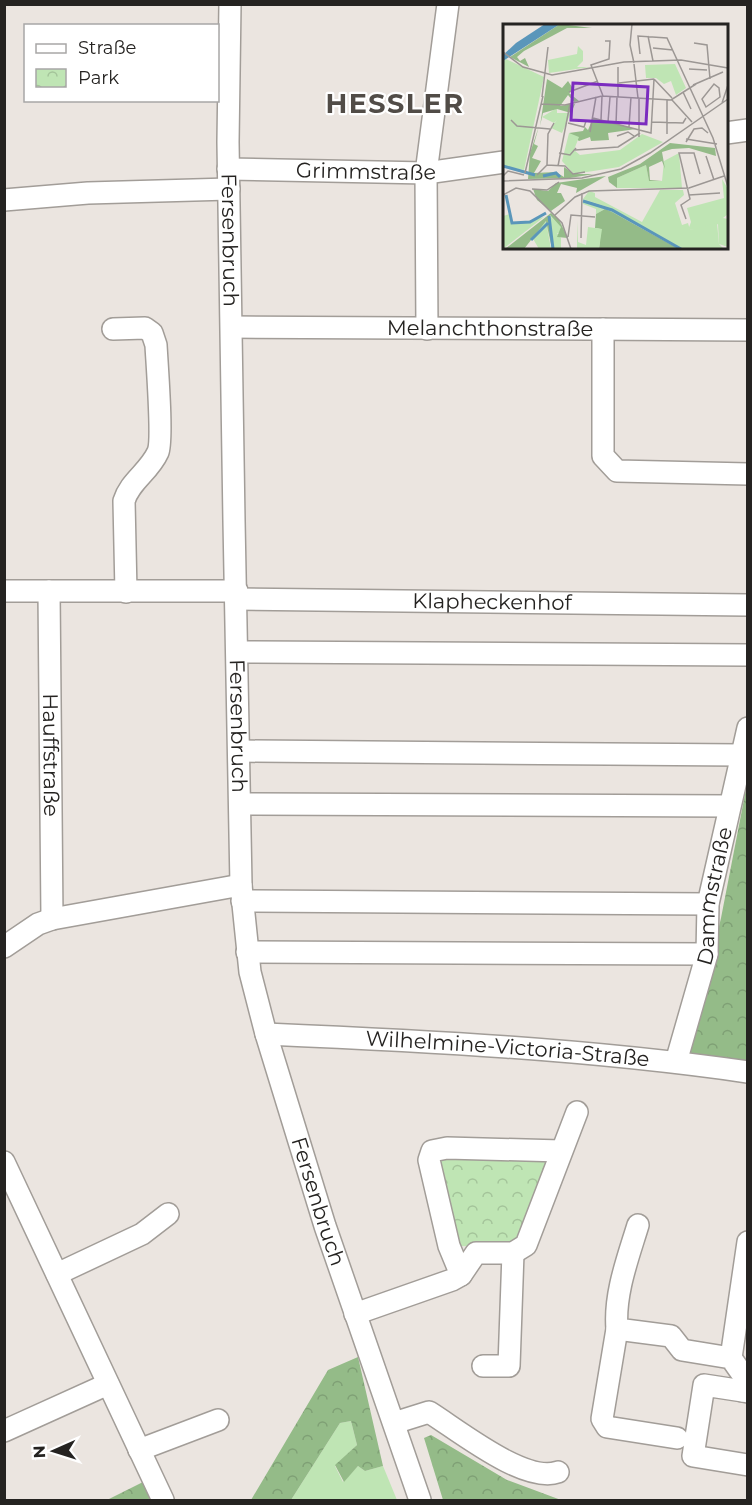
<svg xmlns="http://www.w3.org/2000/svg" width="752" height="1505" font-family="Montserrat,sans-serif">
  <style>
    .green { fill: #bfe5b4 }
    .forest { fill: url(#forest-crowns) }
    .park { fill: url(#park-crowns) }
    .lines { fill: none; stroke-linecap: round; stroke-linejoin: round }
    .minor-casing { stroke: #a29d98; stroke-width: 24 }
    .minor { stroke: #fff; stroke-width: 21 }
    .labels { text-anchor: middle; stroke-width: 4.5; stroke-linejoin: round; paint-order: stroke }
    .street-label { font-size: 21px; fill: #252321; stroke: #fff }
    .district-label { font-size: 27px; font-weight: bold; letter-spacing: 1.5px; fill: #514c47; stroke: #fff }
    .inset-river { fill: none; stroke: #5a96ba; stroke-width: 3 }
    .inset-road { fill: none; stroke: #9c9794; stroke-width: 1.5 }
    .view { fill: #7b2cbf; fill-opacity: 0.15; stroke: #7b2cbf; stroke-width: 3 }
    .inset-edge { fill: none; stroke: #252321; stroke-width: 3 }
  </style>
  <defs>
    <pattern id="forest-crowns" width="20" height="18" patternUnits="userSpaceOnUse" patternTransform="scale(1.5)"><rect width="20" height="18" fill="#94bb88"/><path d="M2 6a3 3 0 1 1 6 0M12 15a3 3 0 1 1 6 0" fill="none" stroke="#7fa075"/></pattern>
    <pattern id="park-crowns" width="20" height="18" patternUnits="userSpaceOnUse" patternTransform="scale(1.5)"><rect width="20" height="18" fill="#bfe5b4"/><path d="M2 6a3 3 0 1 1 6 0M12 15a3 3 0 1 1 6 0" fill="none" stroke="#a4c49a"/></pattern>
  </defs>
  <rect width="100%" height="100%" fill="#ebe5e0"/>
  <path class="green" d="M 351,1421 L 357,1445 L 335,1466 L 343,1482 L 358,1466 L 365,1471 L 383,1466 L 397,1500 L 291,1500 L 340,1423 Z"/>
  <path class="forest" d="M 747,784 L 747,1063 L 688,1057 L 721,918 Z
    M 358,1357 L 383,1466 L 365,1471 L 358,1466 L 344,1482 L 335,1465 L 357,1445 L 351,1421 L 340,1423 L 291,1500 L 251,1500 L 328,1370 Z
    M 431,1435 L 507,1480 L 561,1500 L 443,1500 L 424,1438 Z
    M 147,1480 L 158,1500 L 107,1500 Z"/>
  <path class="park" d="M 437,1154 L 554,1160 L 513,1247 L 456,1246 Z"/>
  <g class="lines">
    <g class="minor-casing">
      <g id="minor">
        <path id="s1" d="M 230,4 L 228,142 L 234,521 L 241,885 L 250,972 L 266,1034 L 325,1226 L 420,1500"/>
        <path d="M 726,133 L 748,130"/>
        <path id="s2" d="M 228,169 L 426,173 L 504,162"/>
        <path d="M 4,200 L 88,193 L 229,189"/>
        <path id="s3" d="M 232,327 L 748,330"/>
        <path d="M 113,329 L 145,328 L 152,333 L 156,345 C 157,364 163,440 158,452 C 149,472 130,481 124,501 L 126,592"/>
        <path d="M 427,329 L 426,173 L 448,4"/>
        <path d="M 603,329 L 603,456 L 617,471 L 748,474"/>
        <path d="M 4,591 L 237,591"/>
        <path id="s4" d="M 49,591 L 52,919"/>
        <path id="s5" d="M 237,599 L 748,605"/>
        <path d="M 238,652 L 748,655"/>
        <path d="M 239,751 L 741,755"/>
        <path d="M 240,804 L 729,806"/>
        <path d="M 242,901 L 708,904"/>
        <path d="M 4,947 L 38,924 L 52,919 L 241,885"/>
        <path d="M 247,952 L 707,954"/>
        <path id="s6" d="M 266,1034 C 426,1041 588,1049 748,1072"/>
        <path id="s7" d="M 676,1062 L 707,954 L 708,904 L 748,728"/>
        <path d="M 4,1162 L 163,1500"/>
        <path d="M 638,1225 C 628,1258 614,1294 617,1329 L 671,1336 L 682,1350 L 731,1358 L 745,1378 L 743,1391 L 748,1392"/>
        <path d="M 57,1274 L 142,1234 L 168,1214"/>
        <path d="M 461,1275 L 449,1246 L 429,1160 L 432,1151 L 447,1148 L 561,1151"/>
        <path d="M 355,1314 L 452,1280 L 461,1275 L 476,1253 L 513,1253 L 526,1245 L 577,1112"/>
        <path d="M 617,1329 L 602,1419 L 607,1427 L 677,1438"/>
        <path d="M 731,1358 L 748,1242"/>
        <path d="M 483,1366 L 509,1366 L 513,1253"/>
        <path d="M 743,1391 L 704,1385 L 693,1456 L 748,1465"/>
        <path d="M 394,1423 L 429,1412 C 458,1430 525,1484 558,1472"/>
        <path d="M 4,1431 L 108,1384"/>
        <path d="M 139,1450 L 218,1420"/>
      </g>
    </g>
    <use href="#minor" class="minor"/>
  </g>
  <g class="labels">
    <g class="street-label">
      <text dy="7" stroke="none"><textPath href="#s2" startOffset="138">Grimmstraße</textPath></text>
      <text dy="7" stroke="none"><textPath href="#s1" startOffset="236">Fersenbruch</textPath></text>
      <text dy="7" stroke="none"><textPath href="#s3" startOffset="258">Melanchthonstraße</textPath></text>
      <text dy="7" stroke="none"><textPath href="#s5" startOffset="255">Klapheckenhof</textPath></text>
      <text dy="7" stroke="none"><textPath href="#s1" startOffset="722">Fersenbruch</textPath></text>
      <text dy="7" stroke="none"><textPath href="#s4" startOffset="164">Hauffstraße</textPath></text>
      <text dy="7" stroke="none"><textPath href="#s7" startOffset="171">Dammstraße</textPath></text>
      <text dy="7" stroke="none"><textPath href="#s6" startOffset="242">Wilhelmine-Victoria-Straße</textPath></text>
      <text dy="7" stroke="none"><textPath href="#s1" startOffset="1208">Fersenbruch</textPath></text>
    </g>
    <g class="district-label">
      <text x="395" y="113">HESSLER</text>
    </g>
  </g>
  <g transform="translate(503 24)">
    <rect width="225" height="225" fill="#ebe5e0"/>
    <path d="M 75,22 L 80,27 L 80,37 L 74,43 L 87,43 L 46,49 L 45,36 L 74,30 ZM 172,40 L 183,64 L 173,71 L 168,57 L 161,60 L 153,54 L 143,54 L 142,41 ZM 54,84 L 54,89 L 68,89 L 59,109 L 48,104 L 54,96 L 51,99 L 39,93 ZM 176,129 L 179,164 L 114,164 L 114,154 L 143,141 L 146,157 L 159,157 L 161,137 ZM 219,155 L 225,165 L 225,190 L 220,194 L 225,195 L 225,223 L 216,220 L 215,200 L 206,205 L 185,206 L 188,198 L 184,184 L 221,174 ZM 80,175 L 104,183 L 180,225 L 102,185 L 93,190 L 93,185 L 80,180 ZM 7,190 L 9,198 L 17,199 L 41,193 L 0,225 L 0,192 ZM 46,191 L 59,203 L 58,209 L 54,209 L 58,214 L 58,225 L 49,225 ZM 43,197 L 48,225 L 36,225 L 29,213 Z" fill="#bfe5b4"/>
    <path d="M 57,0 L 89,4 L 64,4 L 21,27 L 14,33 L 17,37 L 22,34 L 26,43 L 7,33 ZM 44,55 L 59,64 L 65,57 L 71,66 L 66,69 L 76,77 L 71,78 L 65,71 L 57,82 L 72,80 L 68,89 L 54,85 L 40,89 L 37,102 ZM 90,94 L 133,105 L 105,109 L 106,116 L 88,117 L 87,113 L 76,117 L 66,109 L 80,107 L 82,103 L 85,106 ZM 36,102 L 31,120 L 35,122 L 29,134 L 38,137 L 31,149 L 53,148 L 61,153 L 61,143 L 71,150 L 91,150 L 67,154 L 25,155 L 27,129 ZM 167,119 L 212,124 L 213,132 L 186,124 L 169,125 L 159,128 L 162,145 L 159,137 L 146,143 L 147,156 L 159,157 L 146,157 L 143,141 L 114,154 L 114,164 L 106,158 L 105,153 L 137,140 ZM 103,152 L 73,169 L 74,164 L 58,160 L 54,169 L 58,169 L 62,177 L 48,187 L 34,176 L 30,165 L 45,167 L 53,159 ZM 102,185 L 109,188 L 176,225 L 96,225 L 98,205 L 92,204 L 93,190 ZM 48,189 L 56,196 L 65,214 L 54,213 L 58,203 L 47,191 L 49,225 L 43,197 L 21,225 L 2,225 Z" fill="#94bb88"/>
    <path d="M 66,109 L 76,113 L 71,126 L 77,131 L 117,126 L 139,110 L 160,118 L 116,143 L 71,150 L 59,137 Z" fill="#bfe5b4"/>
    <path d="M 3,35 L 41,53 L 21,146 L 0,142 L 0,37 ZM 157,166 L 180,166 L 181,171 L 172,179 L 179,201 L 185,199 L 187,206 L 214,199 L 216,220 L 221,225 L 180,225 L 104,183 L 80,175 L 86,167 L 92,169 L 92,173 L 139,198 ZM 74,197 L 75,218 L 83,221 L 85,203 L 99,205 L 96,225 L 74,225 Z" fill="#bfe5b4"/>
    <path d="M 42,0 L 57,0 L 0,37 L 0,31 L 13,19 Z" fill="#5a96ba"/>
    <path class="inset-river" d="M 0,142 L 32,151M 40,152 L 53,149 L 57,153M 3,171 L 9,199 L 27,198 L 43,189M 80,177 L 109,186 L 178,225M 46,192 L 50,225M 28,216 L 45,199"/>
    <path class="inset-road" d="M 129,0 L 127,21 L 131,39M 145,12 L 150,37M 191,19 L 204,21 L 207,55M 150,24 L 170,26M 0,28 L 20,43 L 49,51 L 121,38 L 178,36 L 225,44M 137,30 L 135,12 L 164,14 L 210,114 L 225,163M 131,40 L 135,74M 115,43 L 115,73M 186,45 L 204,46M 151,55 L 169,74M 116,59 L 151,55M 211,60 L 216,64 L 217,73 L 203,83 L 199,75 ZM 190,61 L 220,48M 66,68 L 95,57M 180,68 L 188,85M 100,72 L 88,41 L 106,35 L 107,17 L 102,17M 39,73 L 45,23M 164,76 L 164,110M 169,76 L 189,98M 219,79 L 225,61M 38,80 L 62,81 L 99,72 L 168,76 L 193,60M 90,94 L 148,109 L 151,55M 8,96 L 14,102 L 47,105M 98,96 L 99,72M 105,98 L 107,73M 149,98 L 180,99 L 183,94M 65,99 L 81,103 L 83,97 L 89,98M 113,100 L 114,73M 126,103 L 128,73M 87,108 L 93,73M 114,112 L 125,108 L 131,112M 136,113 L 136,74M 183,115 L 214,120M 183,118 L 191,105 L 199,104 L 205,109M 72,126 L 115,123 L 137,109M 56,129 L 67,131 L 73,124M 203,132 L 211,156M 44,141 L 62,142 L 70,150 L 82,148M 55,142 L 67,80M 22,149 L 40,72M 34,151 L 44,141 L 45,110 L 51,99M 0,152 L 5,147 L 21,151M 0,157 L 79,154 L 118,145 L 147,129 L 225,75M 29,165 L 44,166 L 56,158M 0,171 L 13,164 L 27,167 L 59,199 L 68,225M 186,171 L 217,169M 52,191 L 72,173 L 86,167 L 186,164 L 221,152M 183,195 L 178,181 L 187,175 L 176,129 L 191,129 L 197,150M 65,213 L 68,191 L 92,193M 78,214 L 79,169"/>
    <path class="view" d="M 70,59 L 145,63 L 143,100 L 68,96 Z"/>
    <rect width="225" height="225" class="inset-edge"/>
  </g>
  <rect width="752" height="1505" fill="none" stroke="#252321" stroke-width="12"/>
  <rect x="24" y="24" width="195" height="78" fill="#ffffff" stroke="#a8a7a6" stroke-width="1.5"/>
  <rect x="36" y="44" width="30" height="9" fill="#ffffff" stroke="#a8a7a6" stroke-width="1.5"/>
  <text x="78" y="54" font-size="18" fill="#252321">Straße</text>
  <rect x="36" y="69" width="30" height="18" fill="url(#park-crowns)" stroke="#a8a7a6" stroke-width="1.5"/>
  <text x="78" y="84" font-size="18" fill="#252321">Park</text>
  <g transform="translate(54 1451) rotate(267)" stroke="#ffffff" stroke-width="4.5" paint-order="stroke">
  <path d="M0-4.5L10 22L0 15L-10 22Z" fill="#252321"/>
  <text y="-9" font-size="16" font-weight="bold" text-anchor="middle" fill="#252321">N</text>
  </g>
</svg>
